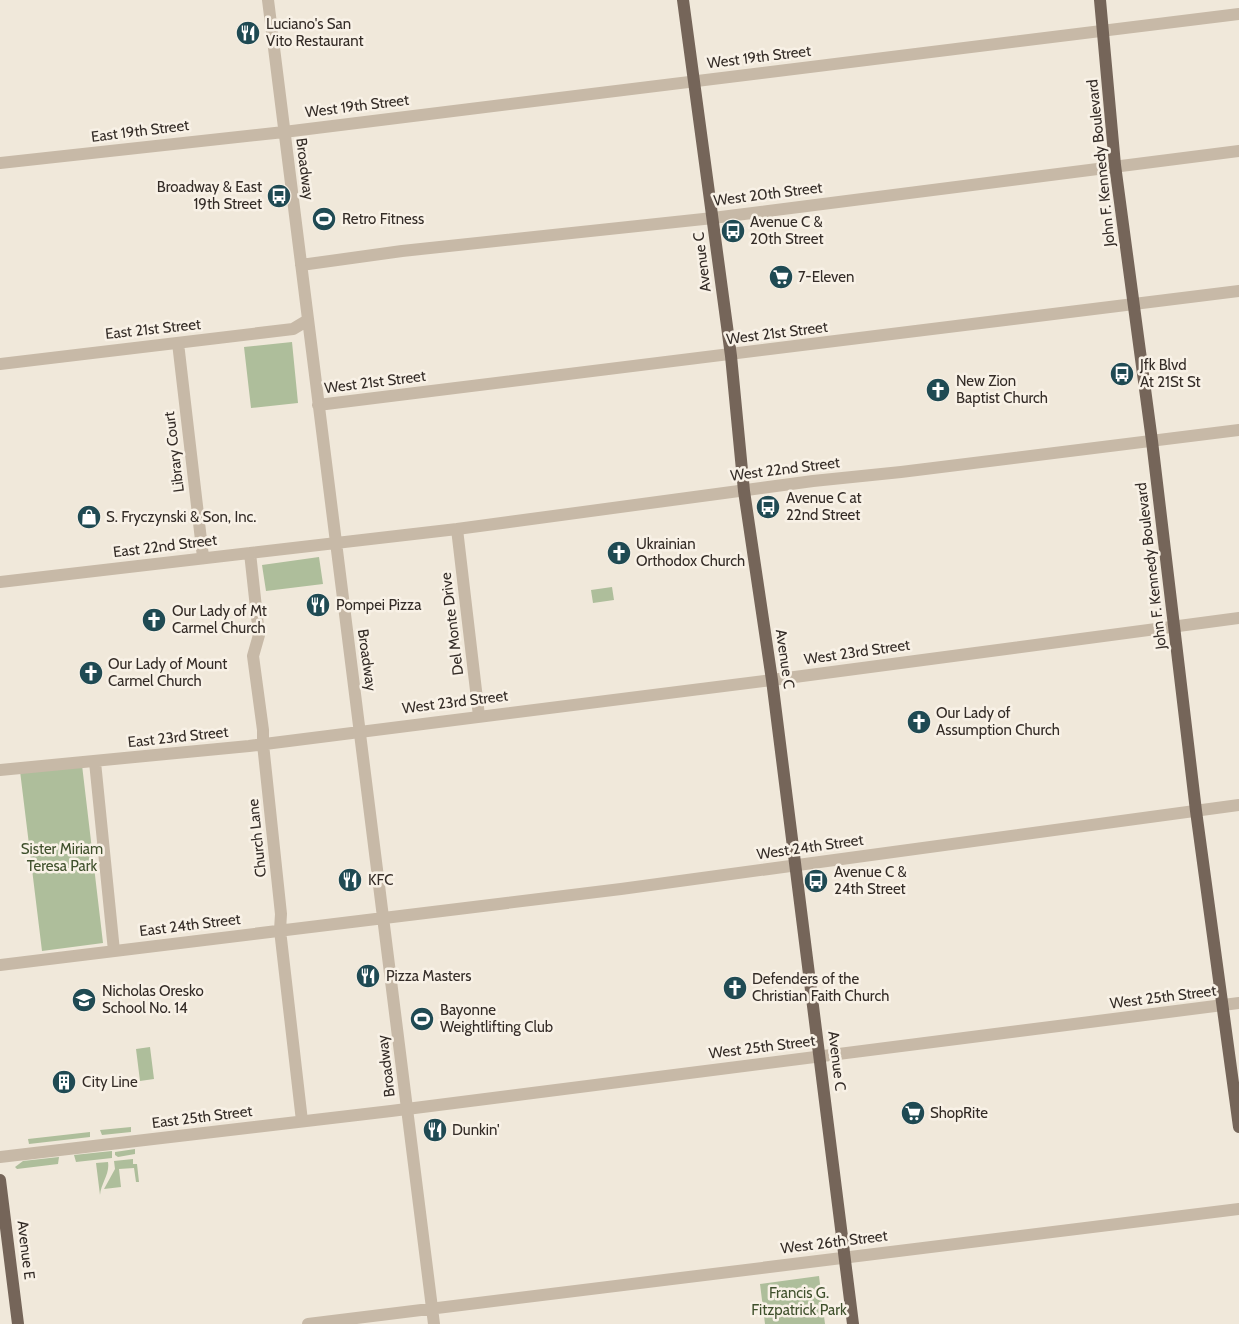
<svg xmlns="http://www.w3.org/2000/svg" width="1239" height="1324" font-family="Cabin,sans-serif">
  <style>
    .green { fill: #aebe9b }
    .lines { fill: none; stroke-linecap: round; stroke-linejoin: round }
    .minor { stroke: #c7b9a7; stroke-width: 12 }
    .major { stroke: #756559; stroke-width: 12 }
    .labels { text-anchor: middle; stroke-width: 5; stroke-linejoin: round; paint-order: stroke }
    .poi-label { font-size: 15px; fill: #342c27; stroke: #f8f1e6; text-anchor: start }
    .street-label { font-size: 15px; fill: #342c27; stroke: #f8f1e6 }
    .park-label { font-size: 15px; fill: #3f502c; stroke: #f8f1e6 }
  </style>
  <rect width="100%" height="100%" fill="#f0e8da"/>
  <path class="green" d="M 292,342 L 298,403 L 251,408 L 244,347 Z
    M 319,557 L 323,584 L 266,591 L 262,565 Z
    M 612,587 L 614,600 L 593,603 L 591,590 Z
    M 82,765 L 103,943 L 42,951 L 20,771 Z
    M 150,1047 L 154,1079 L 140,1081 L 136,1049 Z
    M 131,1127 L 131,1132 L 102,1135 L 100,1130 Z
    M 90,1132 L 90,1137 L 29,1144 L 28,1139 Z
    M 135,1149 L 135,1154 L 118,1157 L 115,1155 L 115,1152 Z
    M 112,1151 L 112,1158 L 76,1162 L 74,1155 Z
    M 59,1157 L 58,1164 L 17,1169 L 15,1167 L 23,1161 Z
    M 133,1159 L 133,1164 L 137,1164 L 139,1182 L 136,1182 L 134,1168 L 119,1169 L 121,1187 L 104,1189 L 115,1169 L 114,1161 Z
    M 108,1162 C 110,1174 101,1183 100,1195 L 96,1163 Z
    M 819,1276 L 825,1324 L 765,1324 L 760,1284 Z"/>
  <g class="lines">
    <path class="minor" d="M 268,0 L 434,1324
      M 0,163 L 284,132 L 1239,14
      M 301,265 L 402,251 L 713,218 L 1239,151
      M 178,343 L 203,557
      M 0,364 L 293,329 L 308,320
      M 318,405 L 1239,291
      M 457,529 L 479,716
      M 250,553 L 259,635 L 253,656 L 263,730 L 263,744 L 281,914 L 280,930 L 302,1121
      M 0,582 L 457,529 L 813,481 L 901,472 L 1239,430
      M 95,762 L 114,951
      M 0,770 L 249,746 L 772,680 L 1239,618
      M 0,965 L 621,889 L 1239,805
      M 0,1157 L 391,1111 L 1239,1003
      M 308,1324 L 1239,1209"/>
    <path class="major" d="M 683,0 L 731,356 L 744,491 L 772,680 L 853,1324
      M 1100,0 L 1115,165 L 1152,441 L 1196,811 L 1239,1127
      M 0,1180 L 18,1324"/>
  </g>
  <defs>
    <g id="restaurant-disc" transform="scale(1.25)"><circle r="9.5" fill="#1f4a53" stroke="#f8f1e6"/><path d="M-5-6h1v4h1v-4h1v4h1v-4h1v5L-1.5 .5V6h-2V.5L-5-1ZM5-6V6H3V1.5H1.5Q1.5-4 5-6Z" fill="#fff"/></g>
    <g id="bus-disc" transform="scale(1.25)"><circle r="9.5" fill="#1f4a53" stroke="#f8f1e6"/><path d="M-5-6H5V4H4V6H2V4H-2V6H-4V4H-5ZM-3.5-4V0h7V-4ZM-3.5 1.2v1.5H-2V1.2ZM2 1.2v1.5H3.5V1.2Z" fill="#fff"/></g>
    <g id="stadium-disc" transform="scale(1.25)"><circle r="9.5" fill="#1f4a53" stroke="#f8f1e6"/><path d="M0-5a6.5 5 0 1 0 0 10a6.5 5 0 1 0 0-10ZM-3.5-1.8h7v3.6h-7Z" fill="#fff"/></g>
    <g id="supermarket-disc" transform="scale(1.25)"><circle r="9.5" fill="#1f4a53" stroke="#f8f1e6"/><path d="M-6-5.5h2.5l.6 2H6L4.5 2H-2.5L-4.4-4H-6ZM-1.5 3.2a1.3 1.3 0 1 0 .1 0ZM3 3.2a1.3 1.3 0 1 0 .1 0Z" fill="#fff"/></g>
    <g id="church-disc" transform="scale(1.25)"><circle r="9.5" fill="#1f4a53" stroke="#f8f1e6"/><path d="M-1.2-6h2.4v3.5h3.3v2.4h-3.3V6h-2.4V-.1h-3.3v-2.4h3.3Z" fill="#fff"/></g>
    <g id="shop-disc" transform="scale(1.25)"><circle r="9.5" fill="#1f4a53" stroke="#f8f1e6"/><path d="M-5-2.5h2.3a2.7 3.5 0 0 1 5.4 0H5L5.5 6h-11ZM-1.5-2.5h3a1.5 2.3 0 0 0-3 0Z" fill="#fff"/></g>
    <g id="school-disc" transform="scale(1.25)"><circle r="9.5" fill="#1f4a53" stroke="#f8f1e6"/><path d="M0-5L7-2L0 1L-7-2ZM-4 1L0 2.5L4 1V4Q0 6-4 4Z" fill="#fff"/></g>
    <g id="building-disc" transform="scale(1.25)"><circle r="9.5" fill="#1f4a53" stroke="#f8f1e6"/><path d="M-4-6H4V6H1V3H-1V6H-4ZM-2.5-4.3h1.7v1.8h-1.7ZM.8-4.3h1.7v1.8H.8ZM-2.5-1h1.7V.8h-1.7ZM.8-1h1.7V.8H.8Z" fill="#fff"/></g>
  </defs>
  <g fill-rule="evenodd">
    <use href="#restaurant-disc" x="248" y="33"/>
    <use href="#bus-disc" x="279" y="196"/>
    <use href="#stadium-disc" x="324" y="219"/>
    <use href="#bus-disc" x="733" y="231"/>
    <use href="#supermarket-disc" x="781" y="277"/>
    <use href="#bus-disc" x="1122" y="374"/>
    <use href="#church-disc" x="938" y="390"/>
    <use href="#bus-disc" x="768" y="507"/>
    <use href="#shop-disc" x="89" y="517"/>
    <use href="#church-disc" x="619" y="553"/>
    <use href="#restaurant-disc" x="318" y="605"/>
    <use href="#church-disc" x="154" y="620"/>
    <use href="#church-disc" x="91" y="673"/>
    <use href="#church-disc" x="919" y="722"/>
    <use href="#restaurant-disc" x="350" y="880"/>
    <use href="#bus-disc" x="816" y="881"/>
    <use href="#restaurant-disc" x="368" y="976"/>
    <use href="#church-disc" x="735" y="988"/>
    <use href="#school-disc" x="84" y="1000"/>
    <use href="#stadium-disc" x="422" y="1019"/>
    <use href="#building-disc" x="64" y="1082"/>
    <use href="#supermarket-disc" x="913" y="1113"/>
    <use href="#restaurant-disc" x="435" y="1130"/>
  </g>
  <g class="labels">
    <g class="poi-label">
      <text x="266" y="29">Luciano's San<tspan x="266" dy="17">Vito Restaurant</tspan></text>
      <text x="262" y="192" text-anchor="end">Broadway &amp; East<tspan x="262" dy="17">19th Street</tspan></text>
      <text x="342" y="224">Retro Fitness</text>
      <text x="750" y="227">Avenue C &amp;<tspan x="750" dy="17">20th Street</tspan></text>
      <text x="798" y="282">7-Eleven</text>
      <text x="1140" y="370">Jfk Blvd<tspan x="1140" dy="17">At 21St St</tspan></text>
      <text x="956" y="386">New Zion<tspan x="956" dy="17">Baptist Church</tspan></text>
      <text x="786" y="503">Avenue C at<tspan x="786" dy="17">22nd Street</tspan></text>
      <text x="106" y="522">S. Fryczynski &amp; Son, Inc.</text>
      <text x="636" y="549">Ukrainian<tspan x="636" dy="17">Orthodox Church</tspan></text>
      <text x="336" y="610">Pompei Pizza</text>
      <text x="172" y="616">Our Lady of Mt<tspan x="172" dy="17">Carmel Church</tspan></text>
      <text x="108" y="669">Our Lady of Mount<tspan x="108" dy="17">Carmel Church</tspan></text>
      <text x="936" y="718">Our Lady of<tspan x="936" dy="17">Assumption Church</tspan></text>
      <text x="834" y="877">Avenue C &amp;<tspan x="834" dy="17">24th Street</tspan></text>
      <text x="368" y="885">KFC</text>
      <text x="386" y="981">Pizza Masters</text>
      <text x="752" y="984">Defenders of the<tspan x="752" dy="17">Christian Faith Church</tspan></text>
      <text x="102" y="996">Nicholas Oresko<tspan x="102" dy="17">School No. 14</tspan></text>
      <text x="440" y="1015">Bayonne<tspan x="440" dy="17">Weightlifting Club</tspan></text>
      <text x="82" y="1087">City Line</text>
      <text x="930" y="1118">ShopRite</text>
      <text x="452" y="1135">Dunkin'</text>
    </g>
    <g class="street-label">
      <text transform="translate(759 57) rotate(-7)" y="5">West 19th Street</text>
      <text transform="translate(357 106) rotate(-7)" y="5">West 19th Street</text>
      <text transform="translate(140 131) rotate(-7)" y="5">East 19th Street</text>
      <text transform="translate(1101 163) rotate(-96)" y="5">John F. Kennedy Boulevard</text>
      <text transform="translate(305 169) rotate(83)" y="5">Broadway</text>
      <text transform="translate(768 194) rotate(-7)" y="5">West 20th Street</text>
      <text transform="translate(702 262) rotate(-97)" y="5">Avenue C</text>
      <text transform="translate(153 329) rotate(-6)" y="5">East 21st Street</text>
      <text transform="translate(777 333) rotate(-7)" y="5">West 21st Street</text>
      <text transform="translate(375 382) rotate(-7)" y="5">West 21st Street</text>
      <text transform="translate(174 452) rotate(-97)" y="5">Library Court</text>
      <text transform="translate(785 469) rotate(-7)" y="5">West 22nd Street</text>
      <text transform="translate(165 546) rotate(-7)" y="5">East 22nd Street</text>
      <text transform="translate(1151 566) rotate(-97)" y="5">John F. Kennedy Boulevard</text>
      <text transform="translate(452 624) rotate(-97)" y="5">Del Monte Drive</text>
      <text transform="translate(857 652) rotate(-8)" y="5">West 23rd Street</text>
      <text transform="translate(785 659) rotate(82)" y="5">Avenue C</text>
      <text transform="translate(367 660) rotate(82)" y="5">Broadway</text>
      <text transform="translate(455 702) rotate(-7)" y="5">West 23rd Street</text>
      <text transform="translate(178 737) rotate(-6)" y="5">East 23rd Street</text>
      <text transform="translate(257 838) rotate(-96)" y="5">Church Lane</text>
      <text transform="translate(810 847) rotate(-8)" y="5">West 24th Street</text>
      <text transform="translate(190 925) rotate(-7)" y="5">East 24th Street</text>
      <text transform="translate(1163 997) rotate(-7)" y="5">West 25th Street</text>
      <text transform="translate(762 1047) rotate(-7)" y="5">West 25th Street</text>
      <text transform="translate(837 1061) rotate(83)" y="5">Avenue C</text>
      <text transform="translate(386 1066) rotate(-97)" y="5">Broadway</text>
      <text transform="translate(202 1117) rotate(-7)" y="5">East 25th Street</text>
      <text transform="translate(834 1242) rotate(-7)" y="5">West 26th Street</text>
      <text transform="translate(26 1250) rotate(83)" y="5">Avenue E</text>
    </g>
    <g class="park-label">
      <text x="62" y="854">Sister Miriam<tspan x="62" dy="17">Teresa Park</tspan></text>
      <text x="799" y="1298">Francis G.<tspan x="799" dy="17">Fitzpatrick Park</tspan></text>
    </g>
  </g>
</svg>
